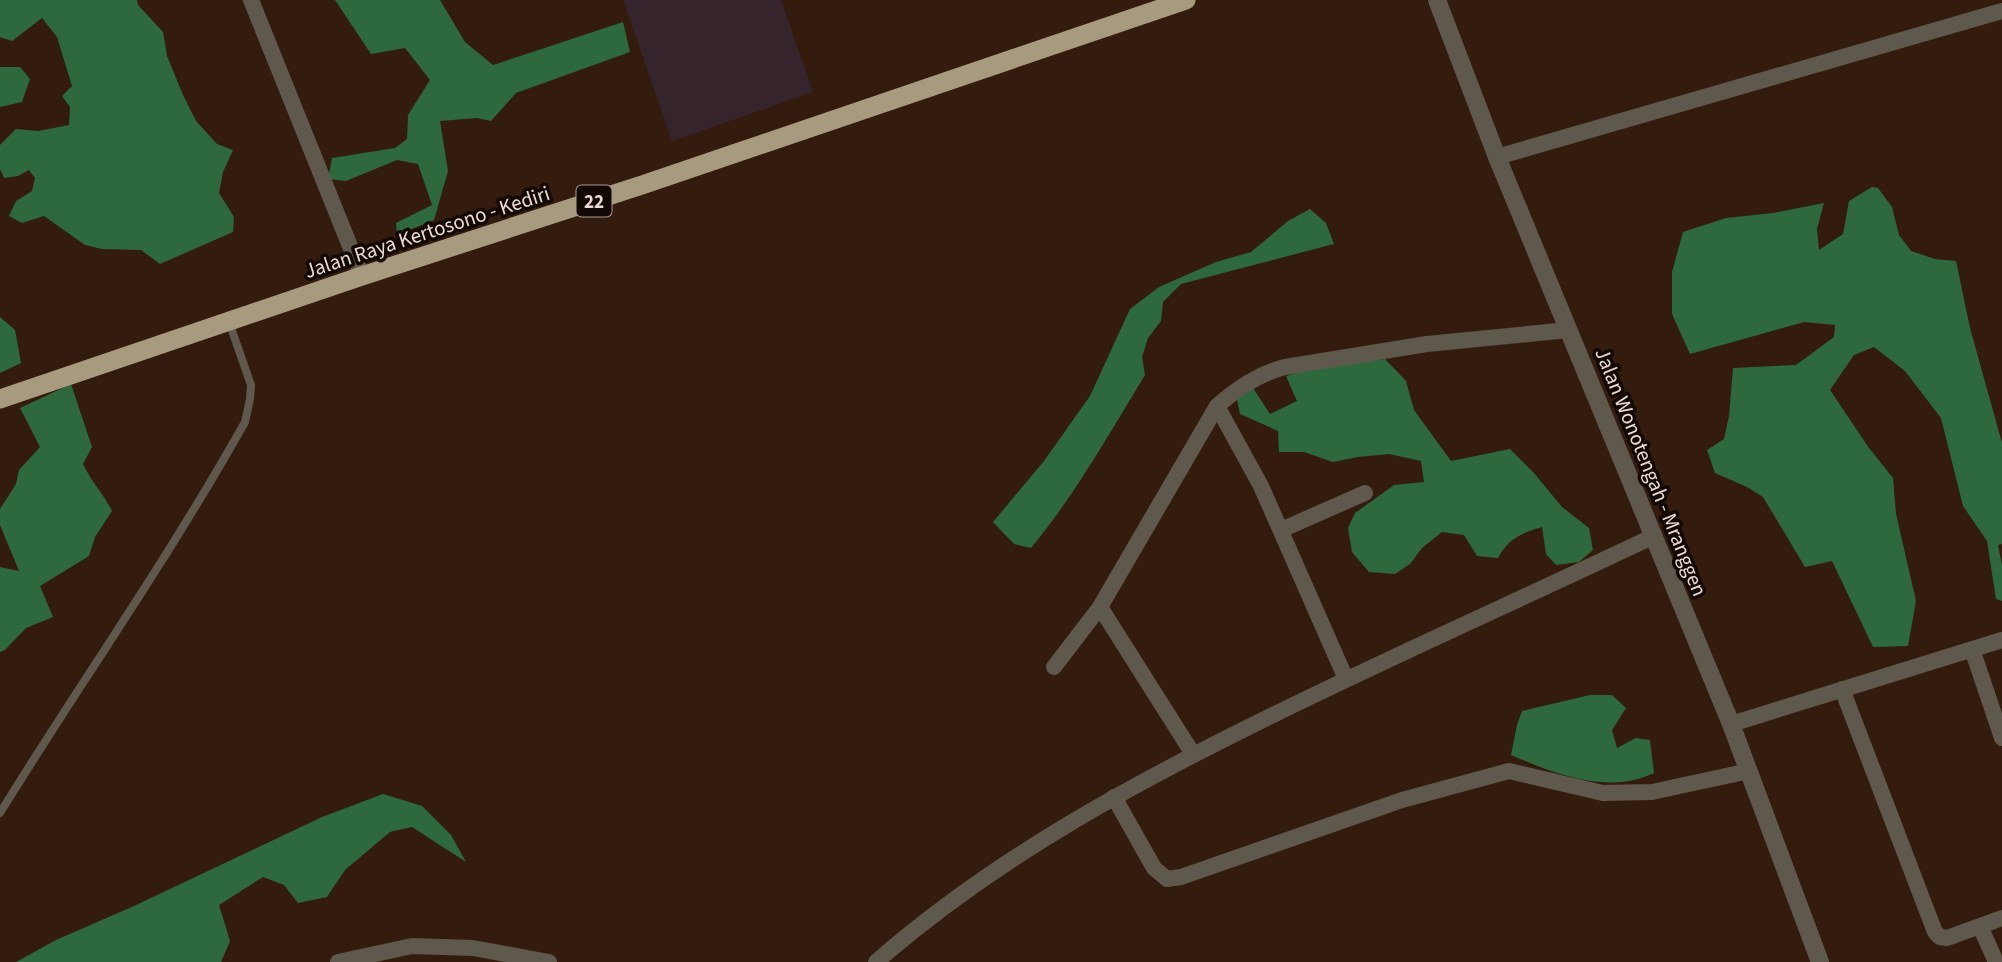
<svg xmlns="http://www.w3.org/2000/svg" width="2002" height="962" font-family="'Source Sans 3',sans-serif">
  <style>
    .industrial { fill: #35242c }
    .forest { fill: #2e683d }
    .lines { fill: none; stroke-linecap: round; stroke-linejoin: round }
    .service { stroke: #5f594d; stroke-width: 8 }
    .minor { stroke: #5f594d; stroke-width: 16 }
    .tertiary { stroke: #5f594d; stroke-width: 18 }
    .trunk { stroke: #a79a7f; stroke-width: 19 }
    .labels { text-anchor: middle; stroke-width: 7; stroke-linejoin: round; paint-order: stroke }
    .shield { fill: #130904; stroke: #aa9b94; stroke-width: 2 }
    .shield-label { font-size: 19px; font-weight: bold; fill: #eadad1 }
    .street-label { font-size: 21px; fill: #eadad1; stroke: #130904 }
  </style>
  <rect width="100%" height="100%" fill="#331c0e"/>
  <path class="industrial" d="M 623,0 L 781,0 L 813,92 L 672,141 Z"/>
  <path class="forest" d="M 0,0 L 137,0 L 138,5 L 163,32 L 167,56 L 183,95 L 196,121 L 217,144 L 233,150 L 223,172 L 219,193 L 234,217 L 233,232 L 160,264 L 141,250 L 102,249 L 85,245 L 44,216 L 22,223 L 9,216 L 16,201 L 32,191 L 35,178 L 29,170 L 18,176 L 4,178 L 0,169 L 0,145 L 16,129 L 38,131 L 69,125 L 70,107 L 62,96 L 72,86 L 57,37 L 42,18 L 12,41 L 0,37 Z
    M 335,0 L 440,0 L 465,42 L 493,65 L 623,22 L 630,52 L 516,93 L 491,121 L 477,118 L 440,121 L 448,171 L 434,220 L 397,235 L 396,223 L 432,205 L 418,164 L 397,160 L 346,181 L 328,179 L 332,158 L 395,148 L 407,139 L 408,115 L 430,80 L 405,48 L 371,54 Z
    M 0,67 L 20,67 L 30,79 L 22,102 L 0,107 Z
    M 1872,187 L 1878,188 L 1892,207 L 1899,235 L 1911,251 L 1935,259 L 1956,261 L 1970,328 L 2002,443 L 2002,544 L 1998,545 L 2002,565 L 2002,601 L 1996,599 L 1987,541 L 1963,506 L 1941,418 L 1905,371 L 1874,347 L 1854,355 L 1830,390 L 1869,448 L 1893,478 L 1896,514 L 1916,601 L 1908,646 L 1873,647 L 1832,561 L 1805,567 L 1763,497 L 1747,487 L 1715,473 L 1707,450 L 1724,439 L 1729,416 L 1733,368 L 1796,365 L 1834,337 L 1835,325 L 1804,322 L 1690,354 L 1672,314 L 1672,272 L 1683,232 L 1726,218 L 1773,213 L 1824,203 L 1817,229 L 1819,250 L 1843,234 L 1849,201 Z
    M 1310,209 L 1326,223 L 1334,244 L 1181,284 L 1163,302 L 1161,321 L 1148,338 L 1142,357 L 1145,375 C 1109,434 1075,495 1031,548 L 1014,544 L 993,522 L 1044,461 L 1090,396 L 1130,309 L 1159,287 L 1216,262 L 1251,252 L 1288,221 Z
    M 0,317 L 15,330 L 21,363 L 0,373 Z
    M 1385,359 L 1406,381 L 1414,410 L 1451,461 L 1510,449 L 1534,473 L 1562,507 L 1589,528 L 1593,550 L 1579,562 L 1556,565 L 1546,554 L 1542,527 C 1521,533 1508,539 1498,558 L 1477,556 L 1464,535 L 1442,532 L 1422,548 L 1410,564 L 1395,574 L 1369,572 L 1352,552 L 1348,528 L 1355,513 L 1394,485 L 1424,482 L 1421,461 L 1389,454 L 1358,457 L 1333,462 L 1304,452 L 1279,452 L 1278,431 L 1240,414 L 1237,399 L 1253,388 L 1270,414 L 1297,401 L 1286,376 L 1318,367 Z
    M 71,384 L 92,447 L 83,464 C 92,483 103,493 112,511 L 95,537 L 89,556 L 40,586 L 53,617 L 26,628 L 5,650 L 0,652 L 0,567 L 19,571 L 0,525 L 0,509 L 16,484 L 19,470 L 40,447 L 20,408 Z
    M 1590,695 L 1612,695 L 1626,708 L 1612,730 L 1617,748 L 1636,738 L 1650,740 L 1654,773 C 1608,795 1555,774 1511,755 L 1517,725 L 1522,711 Z
    M 383,794 L 422,806 L 451,835 L 466,862 L 412,827 L 390,832 L 345,870 L 327,897 L 298,903 L 284,885 L 263,877 L 219,905 L 230,941 L 221,962 L 16,962 L 56,940 L 134,906 L 322,817 Z"/>
  <g class="lines">
    <path class="service" d="M 0,813 C 81,682 170,556 245,422 L 250,399 L 251,385 L 229,322"/>
    <path class="minor" d="M 251,0 L 362,276
      M 1497,157 L 2002,11
      M 1217,406 L 1261,486 L 1346,679
      M 1281,530 L 1365,493
      M 1972,649 L 2002,738
      M 1054,667 L 1100,607
      M 1842,689 L 1935,932 L 1940,937 L 1947,938 L 2002,918
      M 1731,724 L 2002,640
      M 1193,754 L 1100,607 L 1217,406 C 1238,388 1258,374 1285,367 L 1427,344 L 1568,330
      M 1114,797 L 1154,868 L 1167,879 L 1181,877 L 1402,800 L 1509,771 L 1603,793 L 1652,792 L 1749,771
      M 1980,926 L 1996,962
      M 338,962 L 412,946 L 473,948 L 549,962
      M 876,962 C 995,858 1134,783 1275,714 C 1401,652 1528,596 1654,536"/>
    <path class="tertiary" d="M 1437,0 L 1497,157 L 1731,724 L 1820,962"/>
    <path class="trunk" d="M 0,399 L 362,276 L 642,185 L 1186,0"/>
  </g>
  <g class="labels">
    <rect class="shield" x="576.5" y="185.5" width="35" height="31" rx="5"/>
    <g class="shield-label">
      <text x="594" y="208">22</text>
    </g>
    <g class="street-label">
      <text transform="translate(427 232) rotate(-18)" y="7">Jalan Raya Kertosono - Kediri</text>
      <text transform="translate(1651 472) rotate(68)" y="7">Jalan Wonotengah - Mranggen</text>
    </g>
  </g>
</svg>
